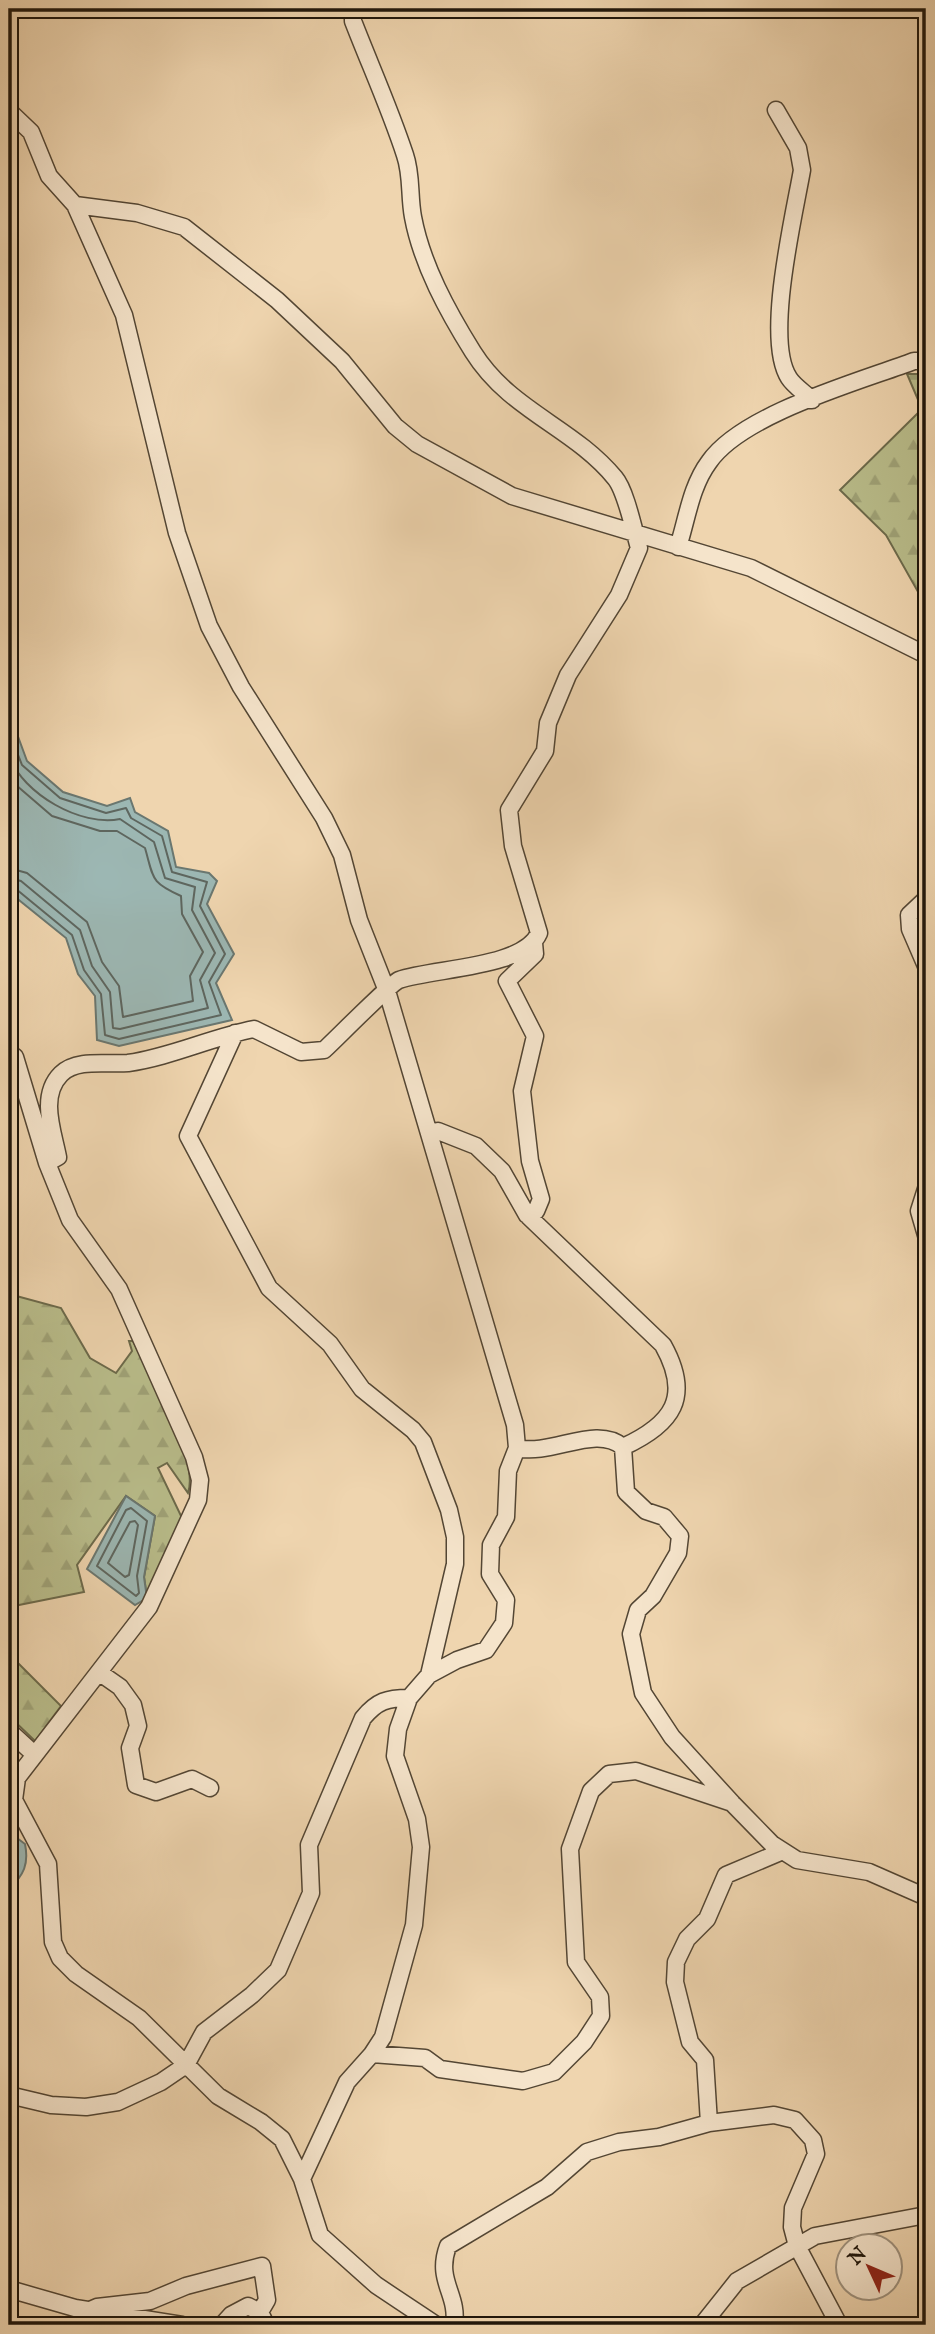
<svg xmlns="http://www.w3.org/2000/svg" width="935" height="2334" font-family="'IM FELL English',serif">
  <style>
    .forest { fill: url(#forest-firs); stroke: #6c6a4b; stroke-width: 2 }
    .water { fill: #9cb7b3; stroke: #6a7770; stroke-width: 2 }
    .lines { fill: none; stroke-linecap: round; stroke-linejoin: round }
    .shore { stroke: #5e665f; stroke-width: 2 }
    .minor-casing { stroke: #534634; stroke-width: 19 }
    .minor { stroke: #f5e4cb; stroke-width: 16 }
  </style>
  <defs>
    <pattern id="forest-firs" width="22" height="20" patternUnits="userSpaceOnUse" patternTransform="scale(1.75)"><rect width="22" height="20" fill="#b9bd8b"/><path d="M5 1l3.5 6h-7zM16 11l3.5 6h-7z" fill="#9fa277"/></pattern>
  </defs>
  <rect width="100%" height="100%" fill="#efd5af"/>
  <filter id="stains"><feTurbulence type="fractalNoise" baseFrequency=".00286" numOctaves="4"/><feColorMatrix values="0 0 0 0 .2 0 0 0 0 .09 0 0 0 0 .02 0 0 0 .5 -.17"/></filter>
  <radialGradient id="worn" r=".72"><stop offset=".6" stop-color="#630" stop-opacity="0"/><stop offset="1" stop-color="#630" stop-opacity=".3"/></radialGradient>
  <path class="forest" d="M 907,374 L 926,374 L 926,606 L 886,535 L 840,490 L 922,409 Z
    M 9,1294 L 61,1308 L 90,1358 L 116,1373 L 132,1351 L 129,1341 L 133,1341 C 149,1373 200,1459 188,1493 L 167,1463 L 158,1468 L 183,1520 L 147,1598 L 144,1577 L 155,1516 L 126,1496 L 77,1565 L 84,1592 L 9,1607 Z
    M 9,1654 L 61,1706 L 35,1741 L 9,1716 Z"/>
  <path class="water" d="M 9,712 L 27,761 L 63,792 L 107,806 L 130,798 L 135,812 L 168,831 L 176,867 L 209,873 L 217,881 L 207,904 L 234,954 L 216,983 L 232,1020 L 119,1046 L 97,1040 L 95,996 L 78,974 L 66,938 L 9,892 Z
    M 126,1496 L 155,1516 L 144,1577 L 147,1598 L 135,1605 L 87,1569 Z
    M 9,1832 L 25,1844 C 29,1864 24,1875 9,1889 Z"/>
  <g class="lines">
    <path class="shore" d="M 9,732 L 22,765 L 60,798 L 106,813 L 126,808 L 131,818 L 162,836 L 172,872 L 207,882 L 200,906 L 225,954 L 209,982 L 221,1015 L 119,1039 L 105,1035 L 101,994 L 84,970 L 72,935 L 16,889 L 9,887
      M 9,756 C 23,794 81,827 120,819 L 154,842 L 165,878 L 195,887 L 192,910 L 215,953 L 200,980 L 208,1008 L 120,1029 L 113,1028 L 110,992 L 92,966 L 80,930 L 21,881 L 9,878
      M 9,779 L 52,816 L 100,831 L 117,831 L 145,848 C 154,879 150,882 181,896 L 182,914 L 203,952 L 190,976 L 193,1001 L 123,1017 L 119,986 L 102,962 L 87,922 L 27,873 L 9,868
      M 131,1508 L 147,1521 L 137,1576 L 139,1593 L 136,1596 L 97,1566 L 126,1510 Z
      M 135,1521 L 138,1525 L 129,1575 L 125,1577 L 108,1563 L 130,1522 Z"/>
    <g class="minor-casing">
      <path id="minor" d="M 776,110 L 798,148 L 802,170 C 794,216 764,340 789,378 C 794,386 805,393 812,400
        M 9,111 L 31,132 L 49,176 L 75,205 L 137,213 L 184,227 L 277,300 L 342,361 L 395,426 L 417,444 L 512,496 L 751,568 L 926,655
        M 75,205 L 124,315 L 177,533 L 209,626 L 241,687 L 324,818 L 342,855 L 359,920 L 387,991 L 515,1425 L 517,1448 L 508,1471 L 506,1517 L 491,1545 L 490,1574 L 506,1600 L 504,1623 L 486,1650 L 457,1660 L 429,1675 L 409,1698 L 398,1729 L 395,1756 L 417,1819 L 421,1847 L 414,1925 L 383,2037 L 372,2054 L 347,2082 L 302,2179
        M 678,547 C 687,519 691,486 709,462 C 742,414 858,382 914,361 L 926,361
        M 926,899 L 909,915 L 910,929 L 926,966
        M 235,1033 L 188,1136 L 269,1288 L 330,1344 L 362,1389 L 413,1430 L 423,1442 L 449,1510 L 455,1537 L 455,1564 L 429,1675
        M 9,1053 L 15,1057 L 47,1163 L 70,1220 L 119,1289 L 194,1457 L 200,1480 L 198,1500 L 149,1607 L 17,1778 L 14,1800 L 48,1864 L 53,1942 L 60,1958 L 76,1974 L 139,2018 L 218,2096 L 261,2122 L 282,2139 L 302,2179 L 320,2235 L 376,2285 L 436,2325
        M 429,1133 L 438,1131 L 476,1146 L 502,1171 L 527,1215 L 663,1345 C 692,1397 673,1424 623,1447 C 596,1424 552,1456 517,1448
        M 47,1163 L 58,1157 C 53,1131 39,1096 61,1074 C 77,1058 108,1065 128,1063 C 171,1057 212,1037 254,1029 L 301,1052 L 324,1050 C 335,1040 391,983 399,980 C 434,968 524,968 539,933 L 513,846 L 509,810 L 545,751 L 548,723 L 568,675 L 619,595 L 639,548 C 634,531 626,491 615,478 C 573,427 510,411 473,352 C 448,312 422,265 413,217 C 409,196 412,175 405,155 C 390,109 370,65 353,21 L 353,9
        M 926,1189 L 919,1211 L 926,1235
        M 527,1215 L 536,1211 L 541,1199 L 530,1161 L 522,1091 L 535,1036 L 507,981 L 535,954 L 534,943
        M 623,1447 L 626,1492 L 646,1511 L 664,1517 L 680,1536 L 678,1553 L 653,1596 L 638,1610 L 631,1634 L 643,1693 L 672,1737 L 732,1803
        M 100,1673 L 120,1687 L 133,1705 L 138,1726 L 130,1748 L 136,1785 L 156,1792 L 192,1779 L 210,1788
        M 9,1731 L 34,1754
        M 372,2054 L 425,2058 L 440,2069 L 523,2081 L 554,2072 L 584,2042 L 601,2016 L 600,1997 L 576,1962 L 570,1849 L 591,1791 L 609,1774 L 636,1771 L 732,1803 L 772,1844 L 797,1860 L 869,1872 L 926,1897
        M 9,2095 L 51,2105 L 86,2107 L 118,2102 L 161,2082 L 186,2065 L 204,2032 L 252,1995 L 278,1970 L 311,1893 L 309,1845 L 363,1718 C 377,1701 387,1698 409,1698
        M 709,2123 L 705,2060 L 690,2042 L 675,1982 L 676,1962 L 687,1939 L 707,1919 L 726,1875 L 783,1851
        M 9,2289 L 75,2308 L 182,2325
        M 83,2325 L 90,2310 L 97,2307 L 150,2301 L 186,2286 L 262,2266 L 267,2300 L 260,2312
        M 222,2325 L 231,2315 L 248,2306 L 260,2312 L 266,2325
        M 454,2325 C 459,2294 435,2281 448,2246 L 547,2187 L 587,2152 L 619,2142 L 659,2137 L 709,2123 L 774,2115 L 795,2120 L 813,2140 L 816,2154 L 793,2208 L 792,2227 L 797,2246 L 839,2325
        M 702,2325 L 737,2281 L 815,2236 L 926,2215"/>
    </g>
    <use href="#minor" class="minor"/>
  </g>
  <rect width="935" height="2334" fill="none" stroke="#efd5af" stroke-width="35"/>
  <rect x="10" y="10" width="914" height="2313" fill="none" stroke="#1f160b" stroke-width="3.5"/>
  <rect x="18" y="18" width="900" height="2299" fill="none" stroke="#1f160b" stroke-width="2"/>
  <g transform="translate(869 2267) rotate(314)"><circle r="33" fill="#f5e4cb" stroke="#9f927e" stroke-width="2"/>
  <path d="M0-5L12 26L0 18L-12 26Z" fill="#8f2418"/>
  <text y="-10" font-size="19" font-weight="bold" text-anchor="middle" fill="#1f160b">N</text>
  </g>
  <rect width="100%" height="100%" filter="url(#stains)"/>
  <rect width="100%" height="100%" fill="url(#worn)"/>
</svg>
